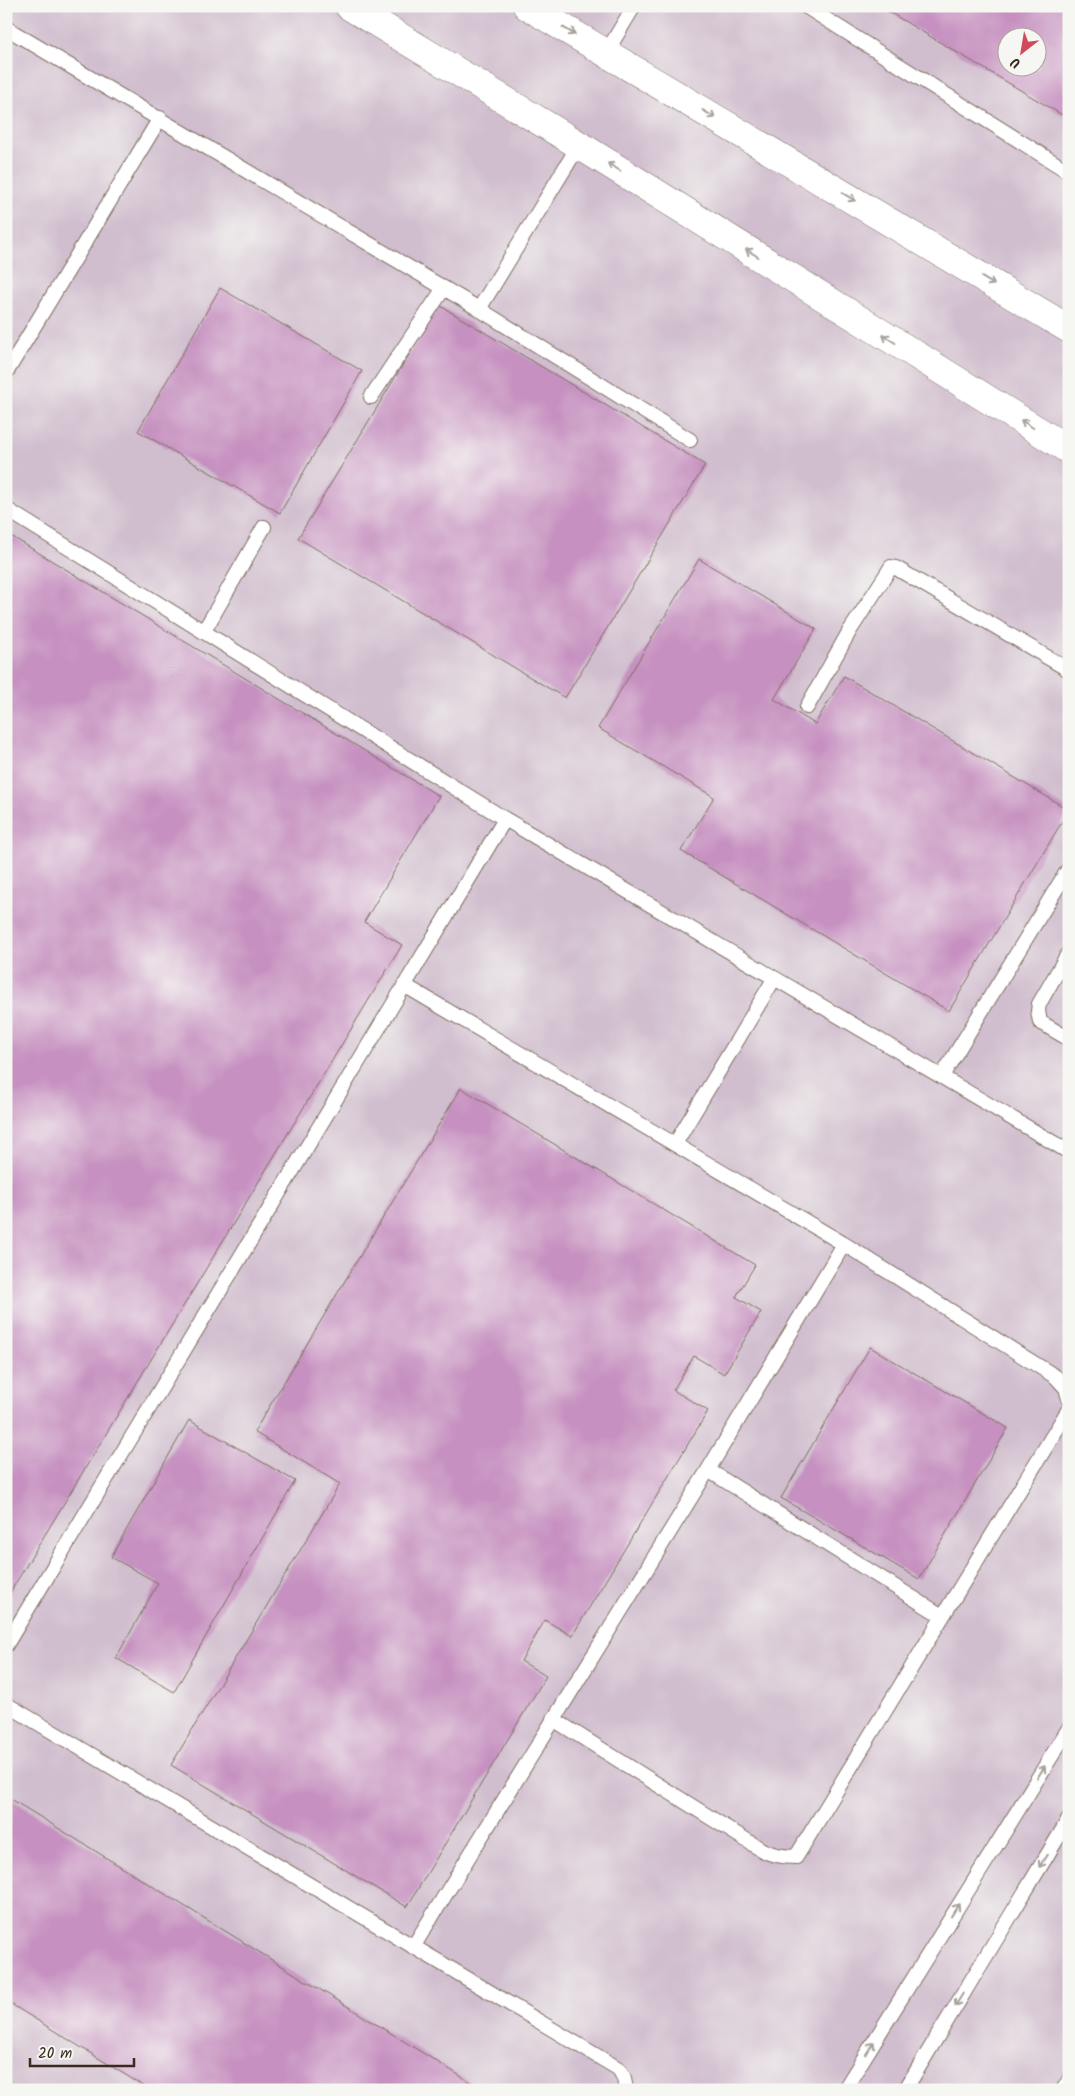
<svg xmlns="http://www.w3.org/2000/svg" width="1075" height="2096" font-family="Kalam,sans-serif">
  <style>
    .industrial { fill: #d0bdce; fill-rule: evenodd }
    .building { fill: #c690c0; fill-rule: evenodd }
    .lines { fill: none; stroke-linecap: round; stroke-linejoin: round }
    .service-casing { stroke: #7c6d60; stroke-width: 16 }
    .tertiary-casing { stroke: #7c6d60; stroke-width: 29 }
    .service { stroke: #fff; stroke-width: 14 }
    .tertiary { stroke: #fff; stroke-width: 28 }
    .oneway { stroke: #a79f9a }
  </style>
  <rect width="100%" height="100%" fill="#f6f6f2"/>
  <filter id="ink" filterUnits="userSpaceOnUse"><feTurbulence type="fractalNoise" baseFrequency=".02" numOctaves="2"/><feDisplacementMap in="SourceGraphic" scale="10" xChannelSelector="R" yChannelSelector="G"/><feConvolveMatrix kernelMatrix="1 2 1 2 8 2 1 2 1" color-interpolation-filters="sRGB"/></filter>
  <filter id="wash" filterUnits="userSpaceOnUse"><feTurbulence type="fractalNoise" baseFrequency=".0096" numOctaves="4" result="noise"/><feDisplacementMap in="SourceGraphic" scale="20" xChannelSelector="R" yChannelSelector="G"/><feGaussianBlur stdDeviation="1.12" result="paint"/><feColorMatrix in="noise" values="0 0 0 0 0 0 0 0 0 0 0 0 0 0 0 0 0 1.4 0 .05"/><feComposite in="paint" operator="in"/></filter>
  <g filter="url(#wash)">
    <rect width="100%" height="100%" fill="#f4eada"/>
    <path class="industrial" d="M 6,6 L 1069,6 L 1069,2090 L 6,2090 ZM 1008,38 L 1038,38 L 1038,68 L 1008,68 Z"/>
    <g id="blocks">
      <path class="building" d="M 879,6 L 1069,6 L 1069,119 ZM 1008,38 L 1038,38 L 1038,68 L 1008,68 Z
        M 220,288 L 362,371 L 280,513 L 138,431 Z
        M 439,305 L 705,465 L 565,698 L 298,538 Z
        M 6,533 L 439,796 L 364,922 L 402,945 L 6,1599 Z
        M 699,559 L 816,629 L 774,699 L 815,724 L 844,676 L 1069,810 L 949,1011 L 681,851 L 714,797 L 598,728 Z
        M 461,1088 L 755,1265 L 736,1297 L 761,1312 L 724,1374 L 694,1356 L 673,1390 L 708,1411 L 572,1636 L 545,1620 L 521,1661 L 546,1676 L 407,1907 L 171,1765 L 340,1484 L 254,1432 Z
        M 870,1347 L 1008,1428 L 919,1579 L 781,1498 Z
        M 189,1420 L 295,1481 L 174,1692 L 116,1658 L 158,1583 L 111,1557 Z
        M 6,1796 L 483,2090 L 150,2090 L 6,2001 Z"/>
    </g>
  </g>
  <g filter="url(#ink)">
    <use href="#blocks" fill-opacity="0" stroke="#7c6d60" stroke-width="1"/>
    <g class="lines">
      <g class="service-casing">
        <path id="service" d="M 805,6 L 1069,172
          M 6,28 L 479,309 L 579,145
          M 606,53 L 634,6
          M 479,309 L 690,440
          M 6,373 L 160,118
          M 371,397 L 444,288
          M 6,509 L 505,819 L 1069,1152
          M 204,631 L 264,527
          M 807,707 L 849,632 L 891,567 L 896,568 L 1069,670
          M 1069,952 L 1039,1004 L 1038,1011 L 1040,1022 L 1069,1039
          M 404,985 L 844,1244 L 1056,1377 L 1066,1388 L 1069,1399
          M 942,1076 L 1069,868
          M 675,1144 L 774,979
          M 708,1470 L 942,1616
          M 6,1645 L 505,819
          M 6,1704 L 619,2069 L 624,2078 L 626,2090
          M 553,1719 L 762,1850 C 774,1856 784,1857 796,1857 L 1069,1409
          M 413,1947 L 708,1470 L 844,1244
          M 844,2090 L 1069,1728
          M 905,2090 L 1069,1819
          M 1063,2090 L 1069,2080"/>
      </g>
      <g class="tertiary-casing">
        <path id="tertiary" d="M 349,6 L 579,145 L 1069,450
          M 527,6 L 1069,329"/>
      </g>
      <use href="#service" class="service"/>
      <use href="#tertiary" class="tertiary"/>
    </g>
    <defs><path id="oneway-shaft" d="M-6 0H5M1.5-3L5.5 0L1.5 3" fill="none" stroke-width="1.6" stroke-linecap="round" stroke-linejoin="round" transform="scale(1.25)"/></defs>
    <g class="oneway">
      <use href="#oneway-shaft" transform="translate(569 31) rotate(31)"/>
      <use href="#oneway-shaft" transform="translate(709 114) rotate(31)"/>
      <use href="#oneway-shaft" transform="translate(614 167) rotate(-148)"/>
      <use href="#oneway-shaft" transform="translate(849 197) rotate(31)"/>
      <use href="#oneway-shaft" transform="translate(752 253) rotate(-148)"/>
      <use href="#oneway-shaft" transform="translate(988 281) rotate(31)"/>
      <use href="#oneway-shaft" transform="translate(889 339) rotate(-148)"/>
      <use href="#oneway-shaft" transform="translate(1027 424) rotate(-148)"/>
      <use href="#oneway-shaft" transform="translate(1041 1772) rotate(-58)"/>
      <use href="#oneway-shaft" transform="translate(1043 1861) rotate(121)"/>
      <use href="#oneway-shaft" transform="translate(955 1910) rotate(-58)"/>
      <use href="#oneway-shaft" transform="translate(959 2000) rotate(121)"/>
      <use href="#oneway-shaft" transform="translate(870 2048) rotate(-58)"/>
    </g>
  </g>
  <rect width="1075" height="2096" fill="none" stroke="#f6f6f2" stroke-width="25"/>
  <g transform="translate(1022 52) rotate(211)"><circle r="24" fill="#f6f6f2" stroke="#aba49d"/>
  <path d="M0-4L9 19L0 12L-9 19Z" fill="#d1495b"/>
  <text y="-8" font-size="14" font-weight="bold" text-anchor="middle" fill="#3b2a1e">U</text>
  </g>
  <path d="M30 2058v8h104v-8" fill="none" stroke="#3b2a1e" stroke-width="2.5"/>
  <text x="38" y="2058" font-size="15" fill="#3b2a1e" stroke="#f6f6f2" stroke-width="4" paint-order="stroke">20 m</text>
</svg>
